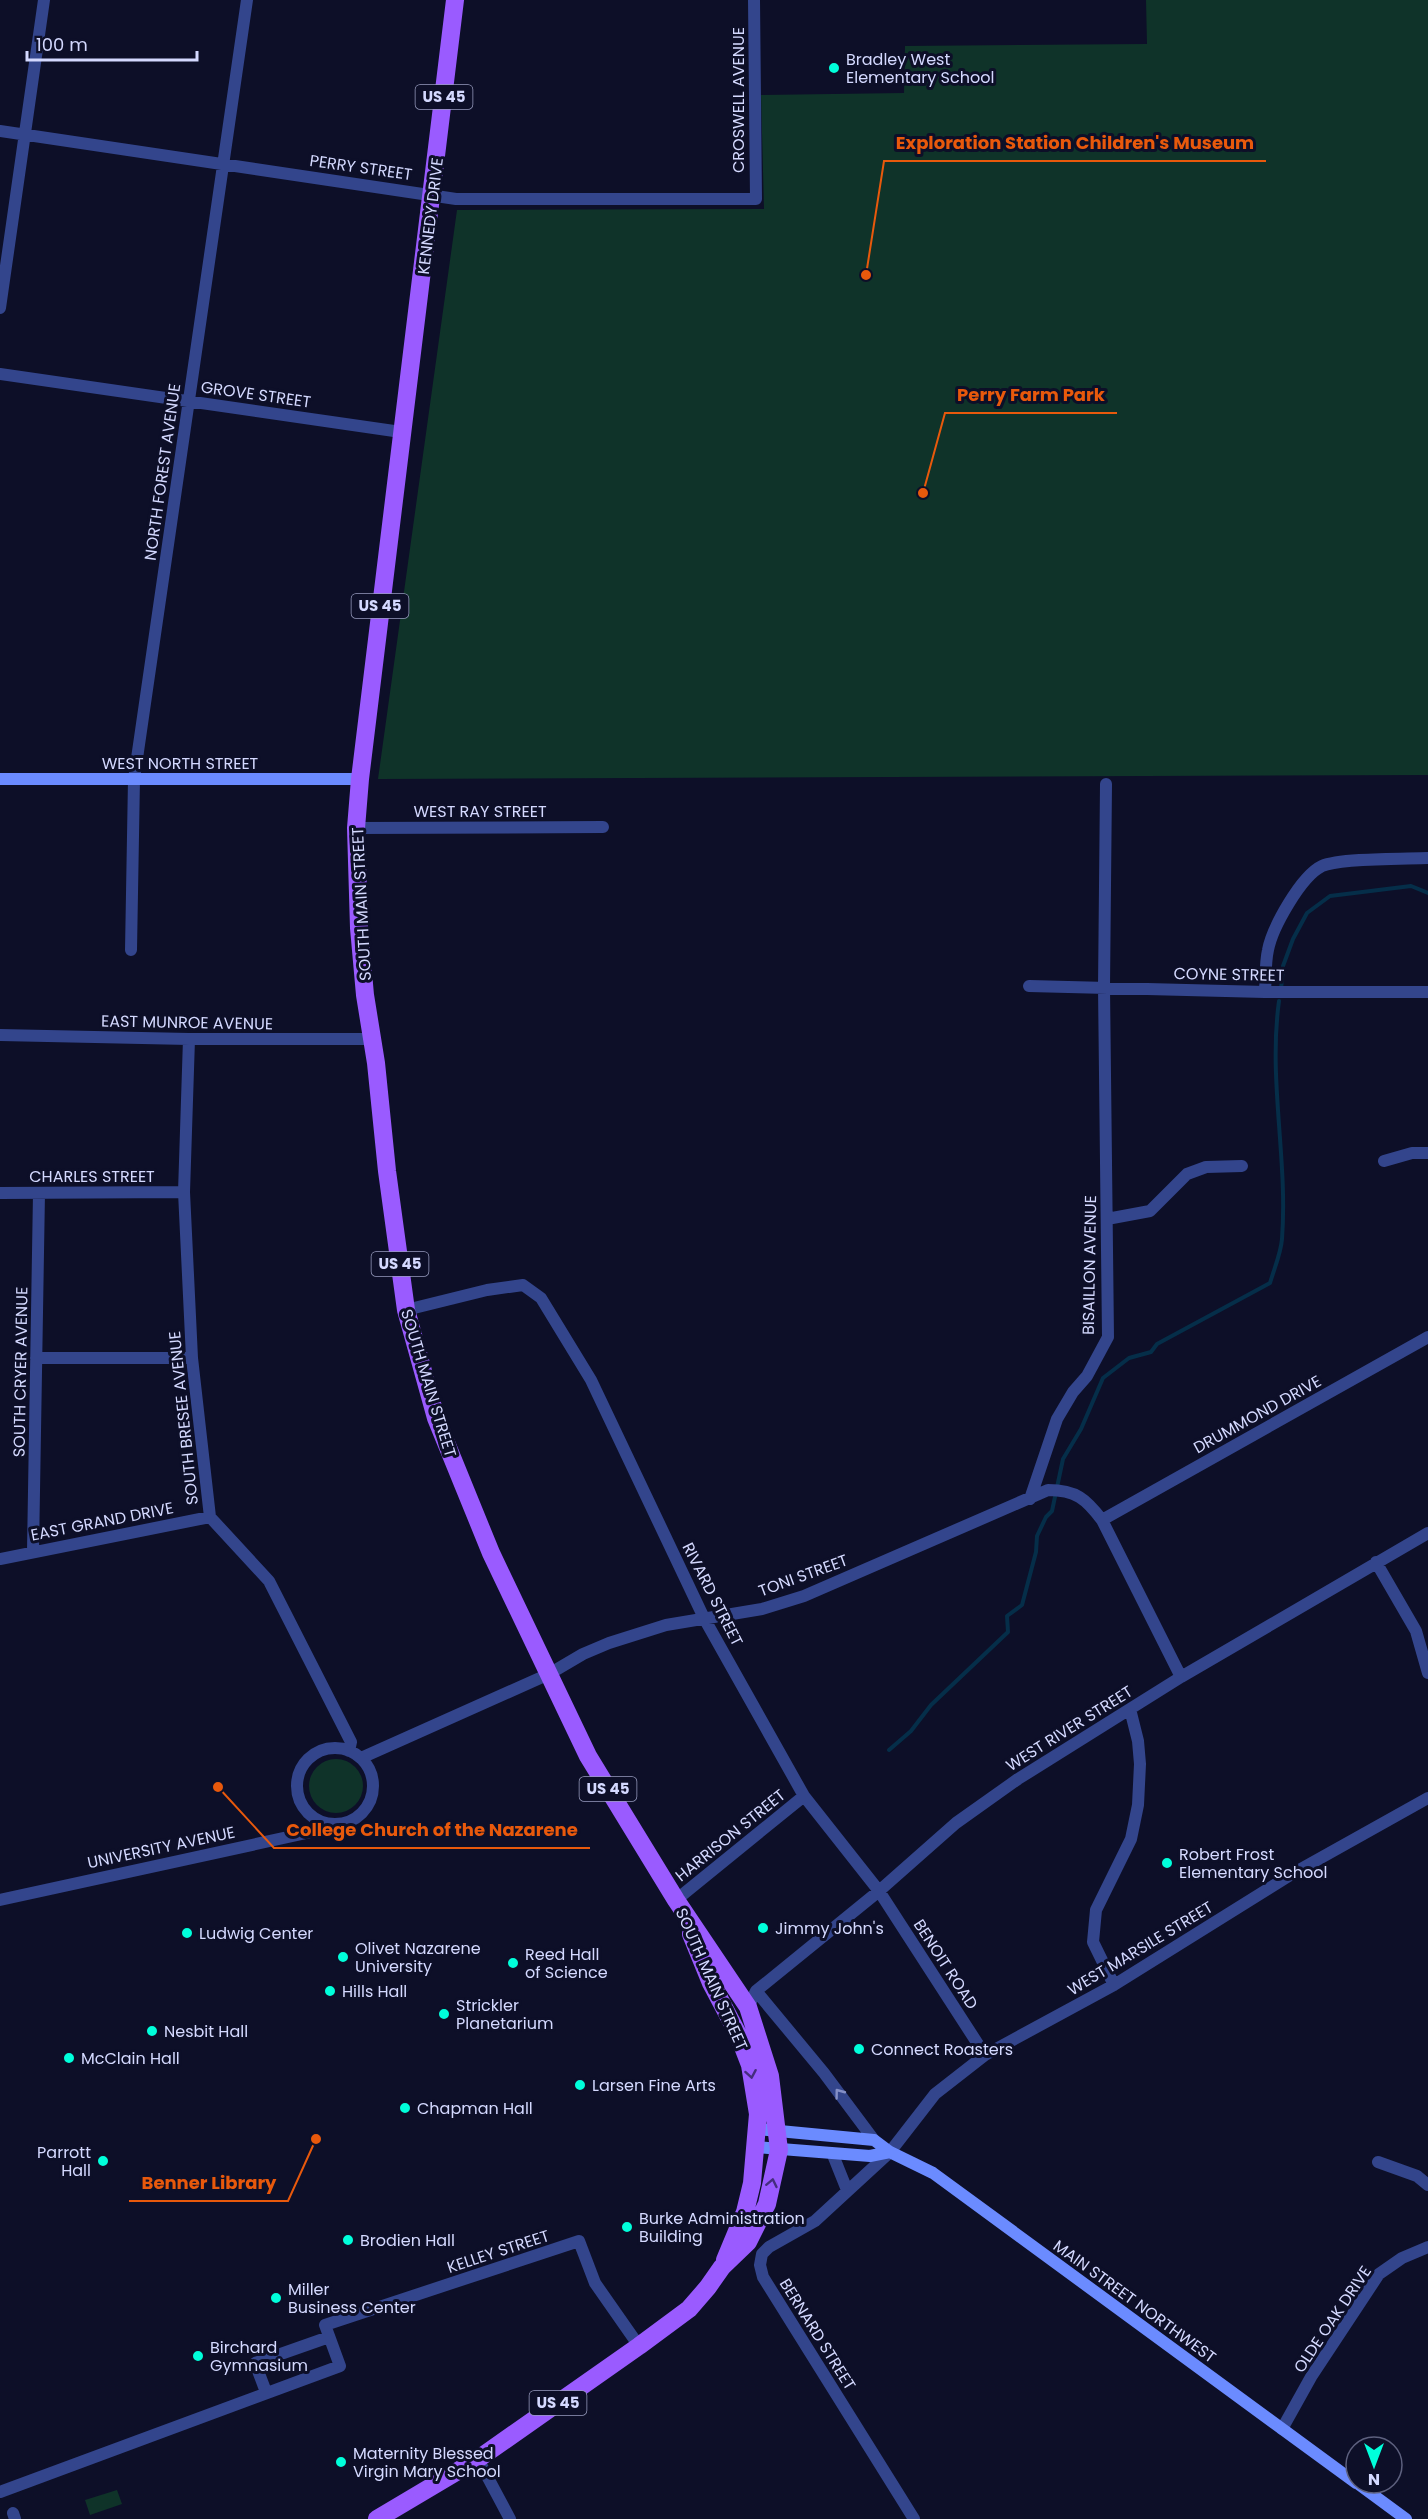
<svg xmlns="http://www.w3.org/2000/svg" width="1428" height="2519" font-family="Poppins,sans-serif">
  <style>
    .green { fill: #0f3329 }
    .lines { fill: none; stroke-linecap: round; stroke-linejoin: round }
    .stream { stroke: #052e49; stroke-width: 4 }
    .street { stroke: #33458c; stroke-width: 12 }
    .secondary { stroke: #6b8bff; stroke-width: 12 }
    .primary { stroke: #9a5bff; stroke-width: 18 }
    .oneway { stroke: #452d7e }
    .oneway2 { stroke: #848fc6 }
    .poi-dot { fill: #00ffdb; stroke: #0d0f28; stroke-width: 2 }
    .labels { text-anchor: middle; stroke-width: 6; stroke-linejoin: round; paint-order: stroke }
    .shield { fill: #0d0f28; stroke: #989cbe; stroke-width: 1.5 }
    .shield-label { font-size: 15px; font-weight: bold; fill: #d4d9ff }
    .poi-label { font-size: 16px; fill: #d4d9ff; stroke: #0d0f28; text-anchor: start }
    .street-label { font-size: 16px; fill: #d4d9ff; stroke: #0d0f28 }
    .leader { fill: none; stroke: #e8590c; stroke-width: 2 }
    .callout-dot { fill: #e8590c; stroke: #0d0f28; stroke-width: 2 }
    .callout-label { font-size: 18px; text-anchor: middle; font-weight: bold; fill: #e8590c; stroke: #0d0f28; stroke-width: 6; stroke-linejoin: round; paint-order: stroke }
  </style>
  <rect width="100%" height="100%" fill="#0d0f28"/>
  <path class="green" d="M 1146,0 L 1428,0 L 1428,775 L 378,779 L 457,210 L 764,209 L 761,95 L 904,93 L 905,46 L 1147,44 Z
    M309 1786a27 27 0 1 1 54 0a27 27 0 1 1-54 0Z
    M 117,2490 L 122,2504 L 90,2515 L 85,2500 Z"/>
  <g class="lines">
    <path class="stream" d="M 1281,990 L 1283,966 L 1293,939 L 1307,913 L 1330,896 L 1411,886 L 1428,893
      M 889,1750 L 911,1731 L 931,1705 L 1008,1632 L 1007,1616 L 1022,1605 L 1036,1552 L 1037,1536 L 1046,1517 L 1052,1511 L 1063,1459 L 1081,1429 L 1103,1378 L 1129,1358 L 1151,1352 L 1157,1344 L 1270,1283 C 1274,1269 1281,1253 1282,1239 C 1288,1159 1268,1080 1279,1001"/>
    <path class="street" d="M 0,131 L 456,199 L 756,199 L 754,0
      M 0,308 L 44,0
      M 0,374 L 401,432
      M 356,828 L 603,827
      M 131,950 L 134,779 L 247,0
      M 1029,986 L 1265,992 L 1428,992
      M 1265,992 C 1266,978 1265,963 1268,950 C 1272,928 1301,876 1322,866 C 1340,858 1405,859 1428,858
      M 0,1035 L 189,1039 L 373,1039
      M 189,1039 L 184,1192 L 192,1358 L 210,1517 L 269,1581 L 351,1742 L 349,1751
      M 1384,1161 L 1412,1153 L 1428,1153
      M 0,1193 L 184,1192
      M 1107,1219 L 1150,1211 L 1187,1174 L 1206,1167 L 1242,1166
      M 406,1310 L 487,1290 L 523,1285 L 541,1298 L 591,1380 L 704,1618 L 804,1796 L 879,1891 L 985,2055
      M 36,1358 L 192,1358
      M 1030,1499 L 1057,1419 L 1073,1392 L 1087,1376 L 1108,1337 L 1104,987 L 1106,784
      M 1102,1520 L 1428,1337
      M 33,1551 L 39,1193
      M 0,1559 L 210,1517
      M 1376,1562 L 1416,1631 L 1428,1673
      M297 1786a38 38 0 1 1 76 0a38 38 0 1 1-76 0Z
      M 361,1758 L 549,1674 L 583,1654 L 609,1643 L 666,1625 L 762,1609 L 804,1596 L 1048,1490 C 1076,1490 1086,1499 1102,1520 L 1181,1677
      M 0,1900 L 311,1832 L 329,1824
      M 676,1900 L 804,1796
      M 1114,1985 L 1093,1942 L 1096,1910 L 1131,1839 L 1138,1805 L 1140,1764 L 1138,1741 L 1130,1709
      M 756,1991 L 824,2073 L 874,2140
      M 748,2007 L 756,1991 L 879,1891 L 956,1823 L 1018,1779 L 1181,1677 L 1428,1533
      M 833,2155 L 847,2190
      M 1378,2162 L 1417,2176 L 1428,2185
      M 266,2392 L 255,2363 L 329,2337
      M 1282,2429 L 1311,2377 L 1379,2274 L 1402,2258 L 1428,2247
      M 478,2459 L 510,2519
      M 0,2492 L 340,2366 L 325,2325 L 579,2241 L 595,2283 L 639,2346
      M 13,2513 L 15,2519
      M 914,2519 L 763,2277 L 760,2265 L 762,2254 L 769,2247 L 815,2221 L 890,2152 L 935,2094 L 985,2055 L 1114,1985 L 1292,1874 L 1428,1798"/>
    <path class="secondary" d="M 0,779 L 360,779
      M 758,2129 L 874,2140 L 890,2152 L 933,2173 L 1356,2483
      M 756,2147 L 870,2156 L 890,2152
      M 1357,2483 L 1406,2519"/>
    <path class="primary" d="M 691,1934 L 711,1983 L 738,2034 L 750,2065 L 758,2114 L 752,2183 L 745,2212 L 725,2260
      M 377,2519 L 478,2459 L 639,2346 L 689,2309 L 708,2287 L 722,2267 L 748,2242 L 767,2204 L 779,2150 L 770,2076 L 748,2007 L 676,1900 L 588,1756 L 491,1553 L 436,1418 L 406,1310 L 387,1171 L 376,1063 L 365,995 L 359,928 L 356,828 L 360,779 C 390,519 425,260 455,0"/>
  </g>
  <defs><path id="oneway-chevron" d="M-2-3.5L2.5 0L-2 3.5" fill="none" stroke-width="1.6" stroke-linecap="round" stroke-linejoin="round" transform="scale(1.5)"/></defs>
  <g class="oneway">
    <use href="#oneway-chevron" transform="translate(751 2074) rotate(80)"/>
    <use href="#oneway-chevron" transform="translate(772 2183) rotate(-78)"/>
  </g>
  <use class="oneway2" href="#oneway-chevron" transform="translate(839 2093) rotate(-127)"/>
  <g class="poi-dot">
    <circle cx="834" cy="68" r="6"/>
    <circle cx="1167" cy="1863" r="6"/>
    <circle cx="763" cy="1928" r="6"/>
    <circle cx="187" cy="1933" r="6"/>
    <circle cx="343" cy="1957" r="6"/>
    <circle cx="513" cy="1963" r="6"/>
    <circle cx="330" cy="1991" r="6"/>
    <circle cx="444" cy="2014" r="6"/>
    <circle cx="152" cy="2031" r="6"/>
    <circle cx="859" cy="2049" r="6"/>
    <circle cx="69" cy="2058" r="6"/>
    <circle cx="580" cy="2085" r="6"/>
    <circle cx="405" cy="2108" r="6"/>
    <circle cx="103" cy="2161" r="6"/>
    <circle cx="627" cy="2227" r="6"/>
    <circle cx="348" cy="2240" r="6"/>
    <circle cx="276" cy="2298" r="6"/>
    <circle cx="198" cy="2356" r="6"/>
    <circle cx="341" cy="2462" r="6"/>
  </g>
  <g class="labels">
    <g class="shield">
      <rect x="415.5" y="85" width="57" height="24" rx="4.5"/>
      <rect x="351.5" y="594" width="57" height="24" rx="4.5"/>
      <rect x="371.5" y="1252" width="57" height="24" rx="4.5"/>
      <rect x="579.5" y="1777" width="57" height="24" rx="4.5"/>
      <rect x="529.5" y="2391" width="57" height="24" rx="4.5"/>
    </g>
    <g class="shield-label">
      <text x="444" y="102">US 45</text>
      <text x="380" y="611">US 45</text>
      <text x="400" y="1269">US 45</text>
      <text x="608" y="1794">US 45</text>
      <text x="558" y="2408">US 45</text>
    </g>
    <g class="poi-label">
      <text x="846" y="65">Bradley West<tspan x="846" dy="18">Elementary School</tspan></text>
      <text x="1179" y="1860">Robert Frost<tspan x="1179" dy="18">Elementary School</tspan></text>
      <text x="775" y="1934">Jimmy John's</text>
      <text x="199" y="1939">Ludwig Center</text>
      <text x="355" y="1954">Olivet Nazarene<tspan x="355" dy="18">University</tspan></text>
      <text x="525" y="1960">Reed Hall<tspan x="525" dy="18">of Science</tspan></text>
      <text x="342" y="1997">Hills Hall</text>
      <text x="456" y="2011">Strickler<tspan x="456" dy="18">Planetarium</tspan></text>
      <text x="164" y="2037">Nesbit Hall</text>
      <text x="871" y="2055">Connect Roasters</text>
      <text x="81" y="2064">McClain Hall</text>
      <text x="592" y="2091">Larsen Fine Arts</text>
      <text x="417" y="2114">Chapman Hall</text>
      <text x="91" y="2158" text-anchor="end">Parrott<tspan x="91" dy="18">Hall</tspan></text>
      <text x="639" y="2224">Burke Administration<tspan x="639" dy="18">Building</tspan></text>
      <text x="360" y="2246">Brodien Hall</text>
      <text x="288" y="2295">Miller<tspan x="288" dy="18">Business Center</tspan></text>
      <text x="210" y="2353">Birchard<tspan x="210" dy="18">Gymnasium</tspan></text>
      <text x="353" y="2459">Maternity Blessed<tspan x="353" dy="18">Virgin Mary School</tspan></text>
    </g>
    <g class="street-label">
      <text transform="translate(738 100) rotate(-90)" y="6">CROSWELL AVENUE</text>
      <text transform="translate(361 167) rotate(8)" y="6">PERRY STREET</text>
      <text transform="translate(430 216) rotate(-83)" y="6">KENNEDY DRIVE</text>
      <text transform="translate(256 394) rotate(8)" y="6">GROVE STREET</text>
      <text transform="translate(162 472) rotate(-82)" y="6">NORTH FOREST AVENUE</text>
      <text x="180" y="769">WEST NORTH STREET</text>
      <text x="480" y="817">WEST RAY STREET</text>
      <text transform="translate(361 904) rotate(-93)" y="6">SOUTH MAIN STREET</text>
      <text transform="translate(1229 974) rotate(1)" y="6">COYNE STREET</text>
      <text transform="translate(187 1022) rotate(1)" y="6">EAST MUNROE AVENUE</text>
      <text x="92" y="1182">CHARLES STREET</text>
      <text transform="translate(1089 1265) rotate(-89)" y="6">BISAILLON AVENUE</text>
      <text transform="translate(20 1372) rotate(-89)" y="6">SOUTH CRYER AVENUE</text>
      <text transform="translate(429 1383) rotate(73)" y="6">SOUTH MAIN STREET</text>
      <text transform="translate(1257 1414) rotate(-29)" y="6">DRUMMOND DRIVE</text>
      <text transform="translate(183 1418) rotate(-96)" y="6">SOUTH BRESEE AVENUE</text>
      <text transform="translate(102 1521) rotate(-11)" y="6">EAST GRAND DRIVE</text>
      <text transform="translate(803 1575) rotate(-20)" y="6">TONI STREET</text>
      <text transform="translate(713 1594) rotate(63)" y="6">RIVARD STREET</text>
      <text transform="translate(1069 1728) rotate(-32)" y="6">WEST RIVER STREET</text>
      <text transform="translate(730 1835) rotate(-39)" y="6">HARRISON STREET</text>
      <text transform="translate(161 1847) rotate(-12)" y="6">UNIVERSITY AVENUE</text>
      <text transform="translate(1140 1948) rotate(-31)" y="6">WEST MARSILE STREET</text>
      <text transform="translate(946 1964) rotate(57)" y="6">BENOIT ROAD</text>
      <text transform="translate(712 1979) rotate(66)" y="6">SOUTH MAIN STREET</text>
      <text transform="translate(498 2251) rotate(-18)" y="6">KELLEY STREET</text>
      <text transform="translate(1135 2301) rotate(36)" y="6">MAIN STREET NORTHWEST</text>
      <text transform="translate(1332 2319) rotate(-56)" y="6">OLDE OAK DRIVE</text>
      <text transform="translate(818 2334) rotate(58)" y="6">BERNARD STREET</text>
    </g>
  </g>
  <path class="leader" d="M866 275L884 161H1266M923 493L945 413H1117M218 1787L274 1848H590M316 2139L288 2201H129"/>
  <g class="callout-dot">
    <circle cx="866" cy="275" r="6"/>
    <circle cx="923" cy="493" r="6"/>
    <circle cx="218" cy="1787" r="6"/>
    <circle cx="316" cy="2139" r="6"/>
  </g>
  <g class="callout-label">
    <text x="1075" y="149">Exploration Station Children's Museum</text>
    <text x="1031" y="401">Perry Farm Park</text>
    <text x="432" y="1836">College Church of the Nazarene</text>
    <text x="209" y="2189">Benner Library</text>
  </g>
  <g transform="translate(1374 2465) rotate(180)"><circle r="28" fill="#0d0f28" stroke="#5d607e" stroke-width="1.5"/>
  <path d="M0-4.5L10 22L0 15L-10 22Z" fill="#00ffdb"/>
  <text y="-9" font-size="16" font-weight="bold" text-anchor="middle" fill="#d4d9ff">N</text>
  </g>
  <path d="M27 51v9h170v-9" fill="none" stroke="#d4d9ff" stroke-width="3"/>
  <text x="36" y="51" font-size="18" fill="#d4d9ff" stroke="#0d0f28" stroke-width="4.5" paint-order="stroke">100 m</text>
</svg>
